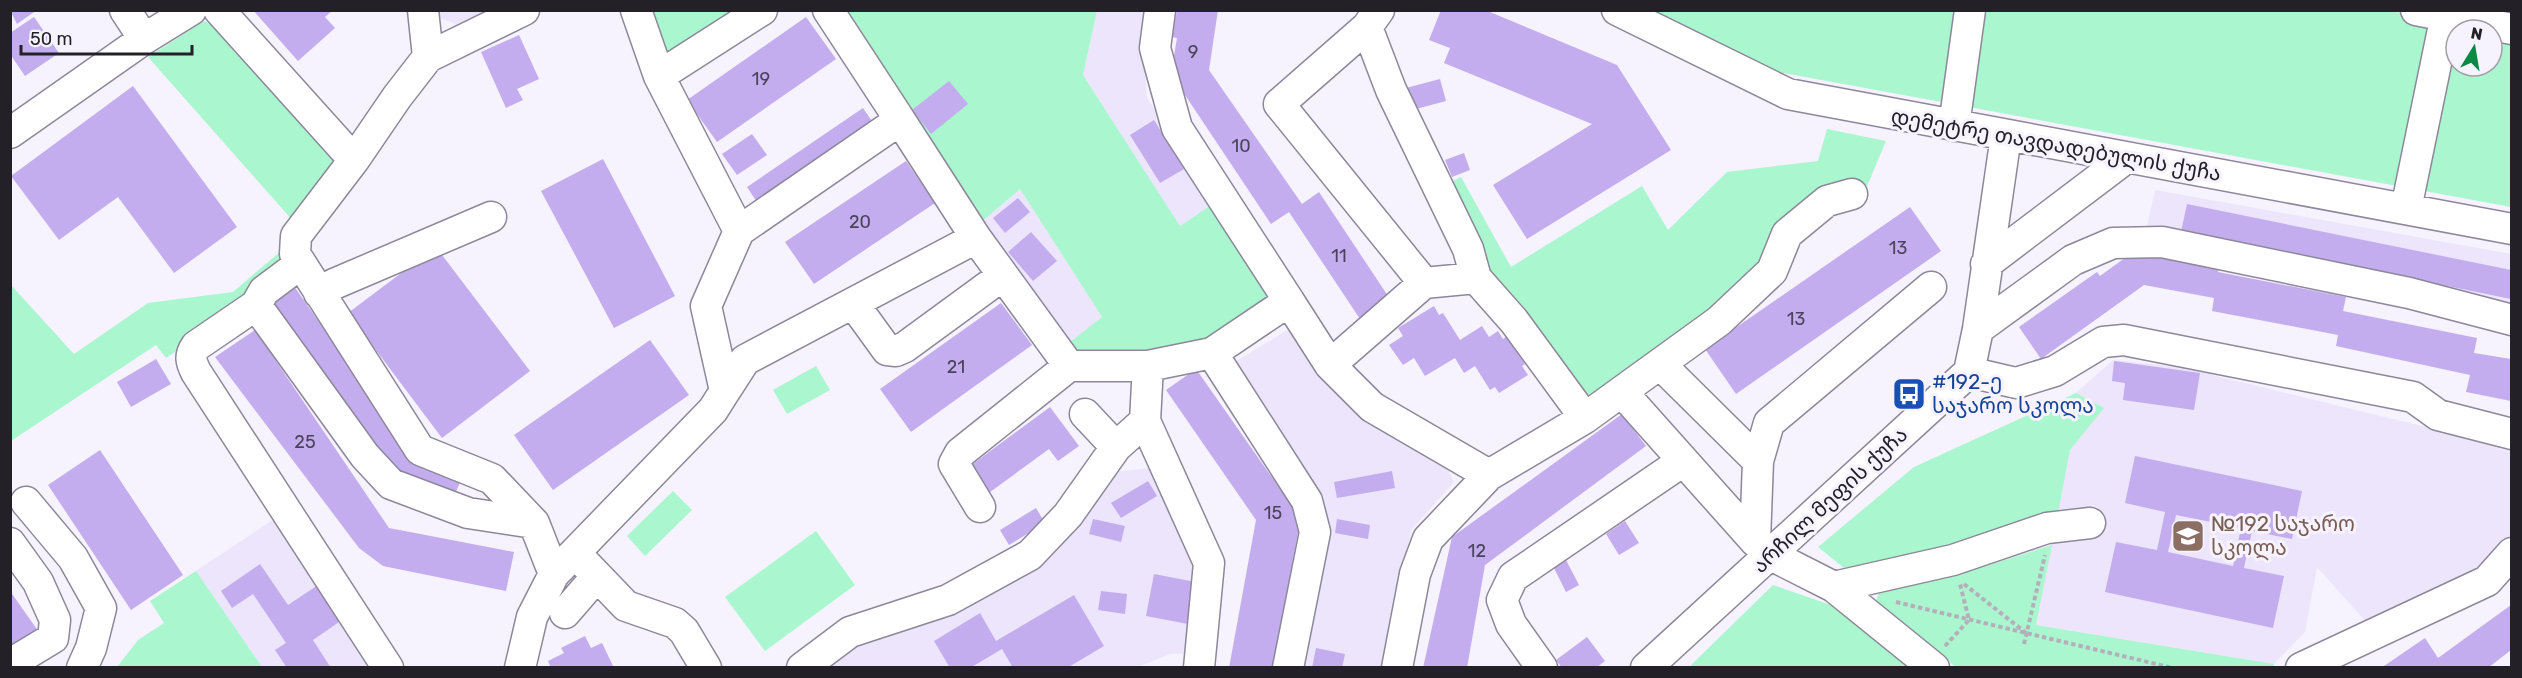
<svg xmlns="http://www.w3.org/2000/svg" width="2522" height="678" font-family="Rubik,'Noto Sans Georgian',sans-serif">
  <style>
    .built { fill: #ece5fb }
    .green { fill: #aaf6cf }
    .building { fill: #c3adef; fill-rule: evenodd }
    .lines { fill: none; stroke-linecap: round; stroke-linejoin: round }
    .minor-casing { stroke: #8d879a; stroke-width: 33 }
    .path { stroke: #b4b0bb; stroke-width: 4; stroke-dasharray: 4.5 3; stroke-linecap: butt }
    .minor { stroke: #fff; stroke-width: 30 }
    .labels { text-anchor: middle; stroke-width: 6; stroke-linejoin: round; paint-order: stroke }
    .number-label { font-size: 18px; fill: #4b435a }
    .street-label { font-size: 21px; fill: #232028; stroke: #f6f2fe }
    .transit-label { font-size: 21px; fill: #164399; stroke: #f6f2fe; text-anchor: start }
    .education-label { font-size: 21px; fill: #785e54; stroke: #f6f2fe; text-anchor: start }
  </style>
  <rect width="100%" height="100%" fill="#f6f2fe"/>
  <path class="built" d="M 431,11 L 497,11 L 456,24 L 432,15 Z
    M 1097,11 L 1150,11 L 1146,40 L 1146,96 L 1214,203 L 1180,226 L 1083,75 Z
    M 1020,189 L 1102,317 L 1065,346 L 979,224 Z
    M 2155,190 L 2511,254 L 2511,304 L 2146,232 Z
    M 1294,326 L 1441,456 L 1454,482 L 1411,530 L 1384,667 L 1298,667 L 1327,534 L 1230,365 Z
    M 2113,360 L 2207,370 L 2212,375 L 2434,429 L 2511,452 L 2511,532 L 2504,548 L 2444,596 L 2368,624 L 2317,567 L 2305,632 L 2274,664 L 2036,625 L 2070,450 L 2103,408 L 2076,393 Z
    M 1150,468 L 1206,567 L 1194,653 L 1170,654 L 1135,668 L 820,668 L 858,636 L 943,607 L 1053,555 L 1115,472 Z
    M 273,520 L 371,667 L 262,667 L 196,571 Z"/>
  <path class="green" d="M 639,11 L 737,11 L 658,59 Z
    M 834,11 L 1097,11 L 1083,75 L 1180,226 L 1214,203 L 1274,298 L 1216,341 L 1146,356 L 1082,359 L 1065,346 L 1102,317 L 1020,189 L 979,224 Z
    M 1646,11 L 2390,11 L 2491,30 L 2456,30 L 2456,66 L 2492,66 L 2492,30 L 2511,34 L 2511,207 L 1773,71 Z
    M 204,21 L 216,27 L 334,160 L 294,222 L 148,57 Z
    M 1827,129 L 1886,141 L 1865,191 L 1842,187 L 1750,282 L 1602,397 L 1577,392 L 1492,283 L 1449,183 L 1461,177 L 1511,267 L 1642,186 L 1668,230 L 1727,172 L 1818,161 Z
    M 281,251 L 284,268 L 245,304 L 166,358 L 156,345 L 11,441 L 10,284 L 74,354 L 148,303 L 233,292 Z
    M 816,366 L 830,390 L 787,414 L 773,390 Z
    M 2076,393 L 2104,408 L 2070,450 L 2057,518 L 1964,548 L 1844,568 L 1818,547 L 1914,467 Z
    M 673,491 L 692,510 L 645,556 L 627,536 Z
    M 816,531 L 855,585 L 765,651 L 725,597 Z
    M 2052,545 L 2036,625 L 2274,664 L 2273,668 L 1956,667 L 1874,606 L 1881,587 L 1970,571 Z
    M 196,571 L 262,667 L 117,667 L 138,640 L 164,623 L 150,601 Z
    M 1773,585 L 1851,612 L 1911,668 L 1688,668 Z"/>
  <path class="building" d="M 10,10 L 37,10 L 17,24 Z
    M 253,10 L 333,10 L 325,17 L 335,28 L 298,61 Z
    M 1177,10 L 1218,10 L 1209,70 L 1302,204 L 1319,192 L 1390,299 L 1360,319 L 1289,212 L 1271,224 L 1181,89 L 1172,67 L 1177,38 L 1172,37 Z
    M 1441,10 L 1485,10 L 1617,65 L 1671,150 L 1527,239 L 1493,185 L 1592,124 L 1444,63 L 1450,48 L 1429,40 Z
    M 34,17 L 59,53 L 25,76 L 10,54 L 10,33 Z
    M 806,17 L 836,59 L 717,142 L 687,100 Z
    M 519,35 L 539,79 L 517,89 L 523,100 L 506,108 L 481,52 Z
    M 1440,79 L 1446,101 L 1412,110 L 1406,88 Z
    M 949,81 L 968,104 L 931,134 L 912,110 Z
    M 133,86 L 237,227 L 174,273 L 118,197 L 59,240 L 11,176 Z
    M 863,108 L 876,127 L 759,205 L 747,187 Z
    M 1154,120 L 1184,169 L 1160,183 L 1130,135 Z
    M 752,134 L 767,155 L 737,175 L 722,154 Z
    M 1464,153 L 1470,170 L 1452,177 L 1445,160 Z
    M 603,159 L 675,296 L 614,328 L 541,191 Z
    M 906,161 L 935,203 L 814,284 L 785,242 Z
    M 1018,198 L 1030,212 L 1005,233 L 993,218 Z
    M 2187,204 L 2511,270 L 2511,299 L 2181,232 Z
    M 1910,207 L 1941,251 L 1736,394 L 1705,349 Z
    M 1031,232 L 1057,261 L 1033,281 L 1008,252 Z
    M 436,247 L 530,371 L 442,438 L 348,313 Z
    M 2129,255 L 2220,261 L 2218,272 L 2346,297 L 2343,311 L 2477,338 L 2474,353 L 2511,359 L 2511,401 L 2466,392 L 2470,375 L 2336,346 L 2338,335 L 2212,311 L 2214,298 L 2144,285 L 2041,359 L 2019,327 L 2097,272 L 2100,276 Z
    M 289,279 L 416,460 L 461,480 L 452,501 L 395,476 L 268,294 Z
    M 1001,303 L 1032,345 L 911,432 L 880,389 Z
    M 1434,306 L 1439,315 L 1443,313 L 1460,340 L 1482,326 L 1489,337 L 1498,331 L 1503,339 L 1507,336 L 1525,364 L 1522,366 L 1528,375 L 1499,393 L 1495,387 L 1490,390 L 1475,366 L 1464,373 L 1455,358 L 1425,376 L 1414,358 L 1403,365 L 1389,345 L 1403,336 L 1398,328 Z
    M 255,330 L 389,528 L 514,552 L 506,591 L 383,566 L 359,548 L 215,357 Z
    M 650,340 L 689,395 L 553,490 L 514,435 Z
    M 156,359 L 171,384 L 131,407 L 117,382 Z
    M 2114,361 L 2200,373 L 2194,410 L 2123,400 L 2125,383 L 2112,381 Z
    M 1196,369 L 1292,506 L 1299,527 L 1273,668 L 1229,668 L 1256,520 L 1166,390 Z
    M 1050,407 L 1079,446 L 1058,461 L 1049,449 L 986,495 L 966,469 Z
    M 1622,414 L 1646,446 L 1485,565 L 1467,668 L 1423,668 L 1452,537 Z
    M 100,450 L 183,575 L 131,610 L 48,485 Z
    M 2135,456 L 2302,491 L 2292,539 L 2252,531 L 2244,568 L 2284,576 L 2273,628 L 2105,592 L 2116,542 L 2157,550 L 2165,512 L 2125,503 ZM 2176,515 L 2241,528 L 2233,566 L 2168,552 Z
    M 1392,471 L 1395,488 L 1337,498 L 1334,482 Z
    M 1148,481 L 1157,496 L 1121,518 L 1111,503 Z
    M 1036,508 L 1045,523 L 1009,545 L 1000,530 Z
    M 1093,519 L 1125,526 L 1121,542 L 1089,534 Z
    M 1337,519 L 1370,525 L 1368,539 L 1335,533 Z
    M 1625,521 L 1639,543 L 1619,555 L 1606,534 Z
    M 1566,560 L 1579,585 L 1566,592 L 1553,566 Z
    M 260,564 L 288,605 L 318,585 L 342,620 L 313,640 L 331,668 L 287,668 L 275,650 L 286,643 L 253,594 L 232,608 L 221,591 Z
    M 1154,574 L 1201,583 L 1193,625 L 1146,616 Z
    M 10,591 L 41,635 L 10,656 Z
    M 1101,591 L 1127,594 L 1125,614 L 1098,610 Z
    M 1074,595 L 1104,646 L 1067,668 L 1013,668 L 1002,649 L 970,668 L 950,668 L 934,641 L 980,613 L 996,641 Z
    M 2511,605 L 2511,650 L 2488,668 L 2381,668 L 2425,638 L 2438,658 Z
    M 585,636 L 591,648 L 602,643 L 614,668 L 551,668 L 548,661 L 564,653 L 561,648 Z
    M 1587,637 L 1605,661 L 1596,668 L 1562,668 L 1556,660 Z
    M 1316,648 L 1345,654 L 1342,668 L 1312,668 Z"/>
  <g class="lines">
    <g class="minor-casing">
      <path id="minor" d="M 125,10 L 144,39
        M 219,10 L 354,160
        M 423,10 L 428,57
        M 1160,10 L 1155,48 L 1177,128 L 1289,301
        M 1379,10 L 1367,27 L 1279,104 L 1424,283 L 1476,278 L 1514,321 L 1585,418
        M 1617,10 L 1788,94 L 2512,229
        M 2416,10 L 2512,29
        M 1367,27 L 1391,90 L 1468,249 L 1476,278
        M 659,76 L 762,10
        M 900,120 L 976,238
        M 1954,126 L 1970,10
        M 10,133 L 144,39 L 191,10
        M 2406,209 L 2447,10
        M 739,231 L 900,120 L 828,10
        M 1986,264 L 2126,158
        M 319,293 L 334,284 L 491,217
        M 853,303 L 887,350 L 896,351 L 905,347 L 1002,276
        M 256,305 L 264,291 L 300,264
        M 1978,329 L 2073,260 L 2113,243 L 2162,242 L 2409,293 L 2512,320
        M 1660,364 L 1758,461
        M 1330,365 L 1424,283
        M 1148,366 L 1145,421 L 1209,563 L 1199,668
        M 1969,372 L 2016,383 L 2055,371 L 2103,342 L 2124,340 L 2413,397 L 2438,415 L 2512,434
        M 725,391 L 745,360 L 976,238 L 1069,366 L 1148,366 L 1212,353
        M 1622,392 L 1755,541 L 1771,555 L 1834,587 L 1934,668
        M 1085,414 L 1116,447
        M 26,502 L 73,558 L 101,608 L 91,648 L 82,668
        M 980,507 L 954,464 L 960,453 L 1069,366
        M 1755,541 L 1758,461 L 1769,423 L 1931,287
        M 10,543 L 38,582 L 55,620 L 53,638 L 10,664
        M 575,553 L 626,606 L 675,623 L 684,631 L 706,668
        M 554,574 L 713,410 L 725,391 L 706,306 L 739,231 L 659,76 L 636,10
        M 1834,587 L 1953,560 L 2047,528 L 2090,523
        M 565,613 L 597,576
        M 388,668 L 196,372 C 191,362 189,356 196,346 L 256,305 L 365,456 L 391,484 L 468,513 L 534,523
        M 520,668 L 532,617 L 554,574 L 534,523 L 492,479 L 420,450 L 295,254 L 296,236 L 354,160 L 397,97 L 428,57 L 524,10
        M 802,668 L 850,632 L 948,600 L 1030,555 L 1068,515 L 1116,447 L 1145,421
        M 1288,668 L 1315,532 L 1307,501 L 1212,353 L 1289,301 L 1330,365 L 1372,407 L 1489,475
        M 1397,668 L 1415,574 L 1428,539 L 1489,475 L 1585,418 L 1719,321 L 1772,271 L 1787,234 L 1827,201 L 1852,194
        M 1542,668 L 1511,624 L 1502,600 L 1513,577 L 1683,461
        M 1646,668 L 1969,372 L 1978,329 L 2006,136
        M 2301,668 L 2487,581 L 2512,553"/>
    </g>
    <path class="path" d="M 1964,584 L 2026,633
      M 1896,602 L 2173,668
      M 2024,644 L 2045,555
      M 1945,646 L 1969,620 L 1960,584"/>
    <use href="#minor" class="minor"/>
  </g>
  <defs>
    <g id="bus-square" transform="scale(1.725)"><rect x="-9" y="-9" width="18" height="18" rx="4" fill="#1a4fb4" stroke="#f6f2fe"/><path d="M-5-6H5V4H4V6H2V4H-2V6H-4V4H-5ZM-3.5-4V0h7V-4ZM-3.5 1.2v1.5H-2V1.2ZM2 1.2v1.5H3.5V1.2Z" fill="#fff"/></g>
    <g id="school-square" transform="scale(1.725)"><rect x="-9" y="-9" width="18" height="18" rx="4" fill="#8d6e63" stroke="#f6f2fe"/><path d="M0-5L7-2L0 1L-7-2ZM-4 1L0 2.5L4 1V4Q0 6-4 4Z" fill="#fff"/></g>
  </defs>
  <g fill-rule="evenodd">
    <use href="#bus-square" x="1909" y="394"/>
    <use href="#school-square" x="2188" y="536"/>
  </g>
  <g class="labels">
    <g class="number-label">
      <text x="1193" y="58">9</text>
      <text x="761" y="85">19</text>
      <text x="1241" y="152">10</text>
      <text x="860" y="228">20</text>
      <text x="1898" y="254">13</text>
      <text x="1339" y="262">11</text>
      <text x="1796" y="325">13</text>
      <text x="956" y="373">21</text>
      <text x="305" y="448">25</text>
      <text x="1273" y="519">15</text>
      <text x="1477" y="557">12</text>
    </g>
    <g class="street-label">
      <text transform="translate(2056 145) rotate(10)" y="7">დემეტრე თავდადებულის ქუჩა</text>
      <text transform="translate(1830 500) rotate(-43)" y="7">არჩილ მეფის ქუჩა</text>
    </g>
    <g class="transit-label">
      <text x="1932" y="389">#192-ე<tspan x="1932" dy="24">საჯარო სკოლა</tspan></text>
    </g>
    <g class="education-label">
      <text x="2211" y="531">№192 საჯარო<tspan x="2211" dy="24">სკოლა</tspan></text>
    </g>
  </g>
  <rect width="2522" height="678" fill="none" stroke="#232028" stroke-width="24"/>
  <g transform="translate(2474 48) rotate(11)"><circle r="28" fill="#f6f2fe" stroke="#a29ea8" stroke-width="1.5"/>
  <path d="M0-4.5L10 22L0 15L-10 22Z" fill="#0b8843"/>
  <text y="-9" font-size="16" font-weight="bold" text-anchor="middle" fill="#232028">N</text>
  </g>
  <path d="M21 45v9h171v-9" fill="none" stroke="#232028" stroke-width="3"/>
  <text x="30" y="45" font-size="18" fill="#232028" stroke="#f6f2fe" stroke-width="4.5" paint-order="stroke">50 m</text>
</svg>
